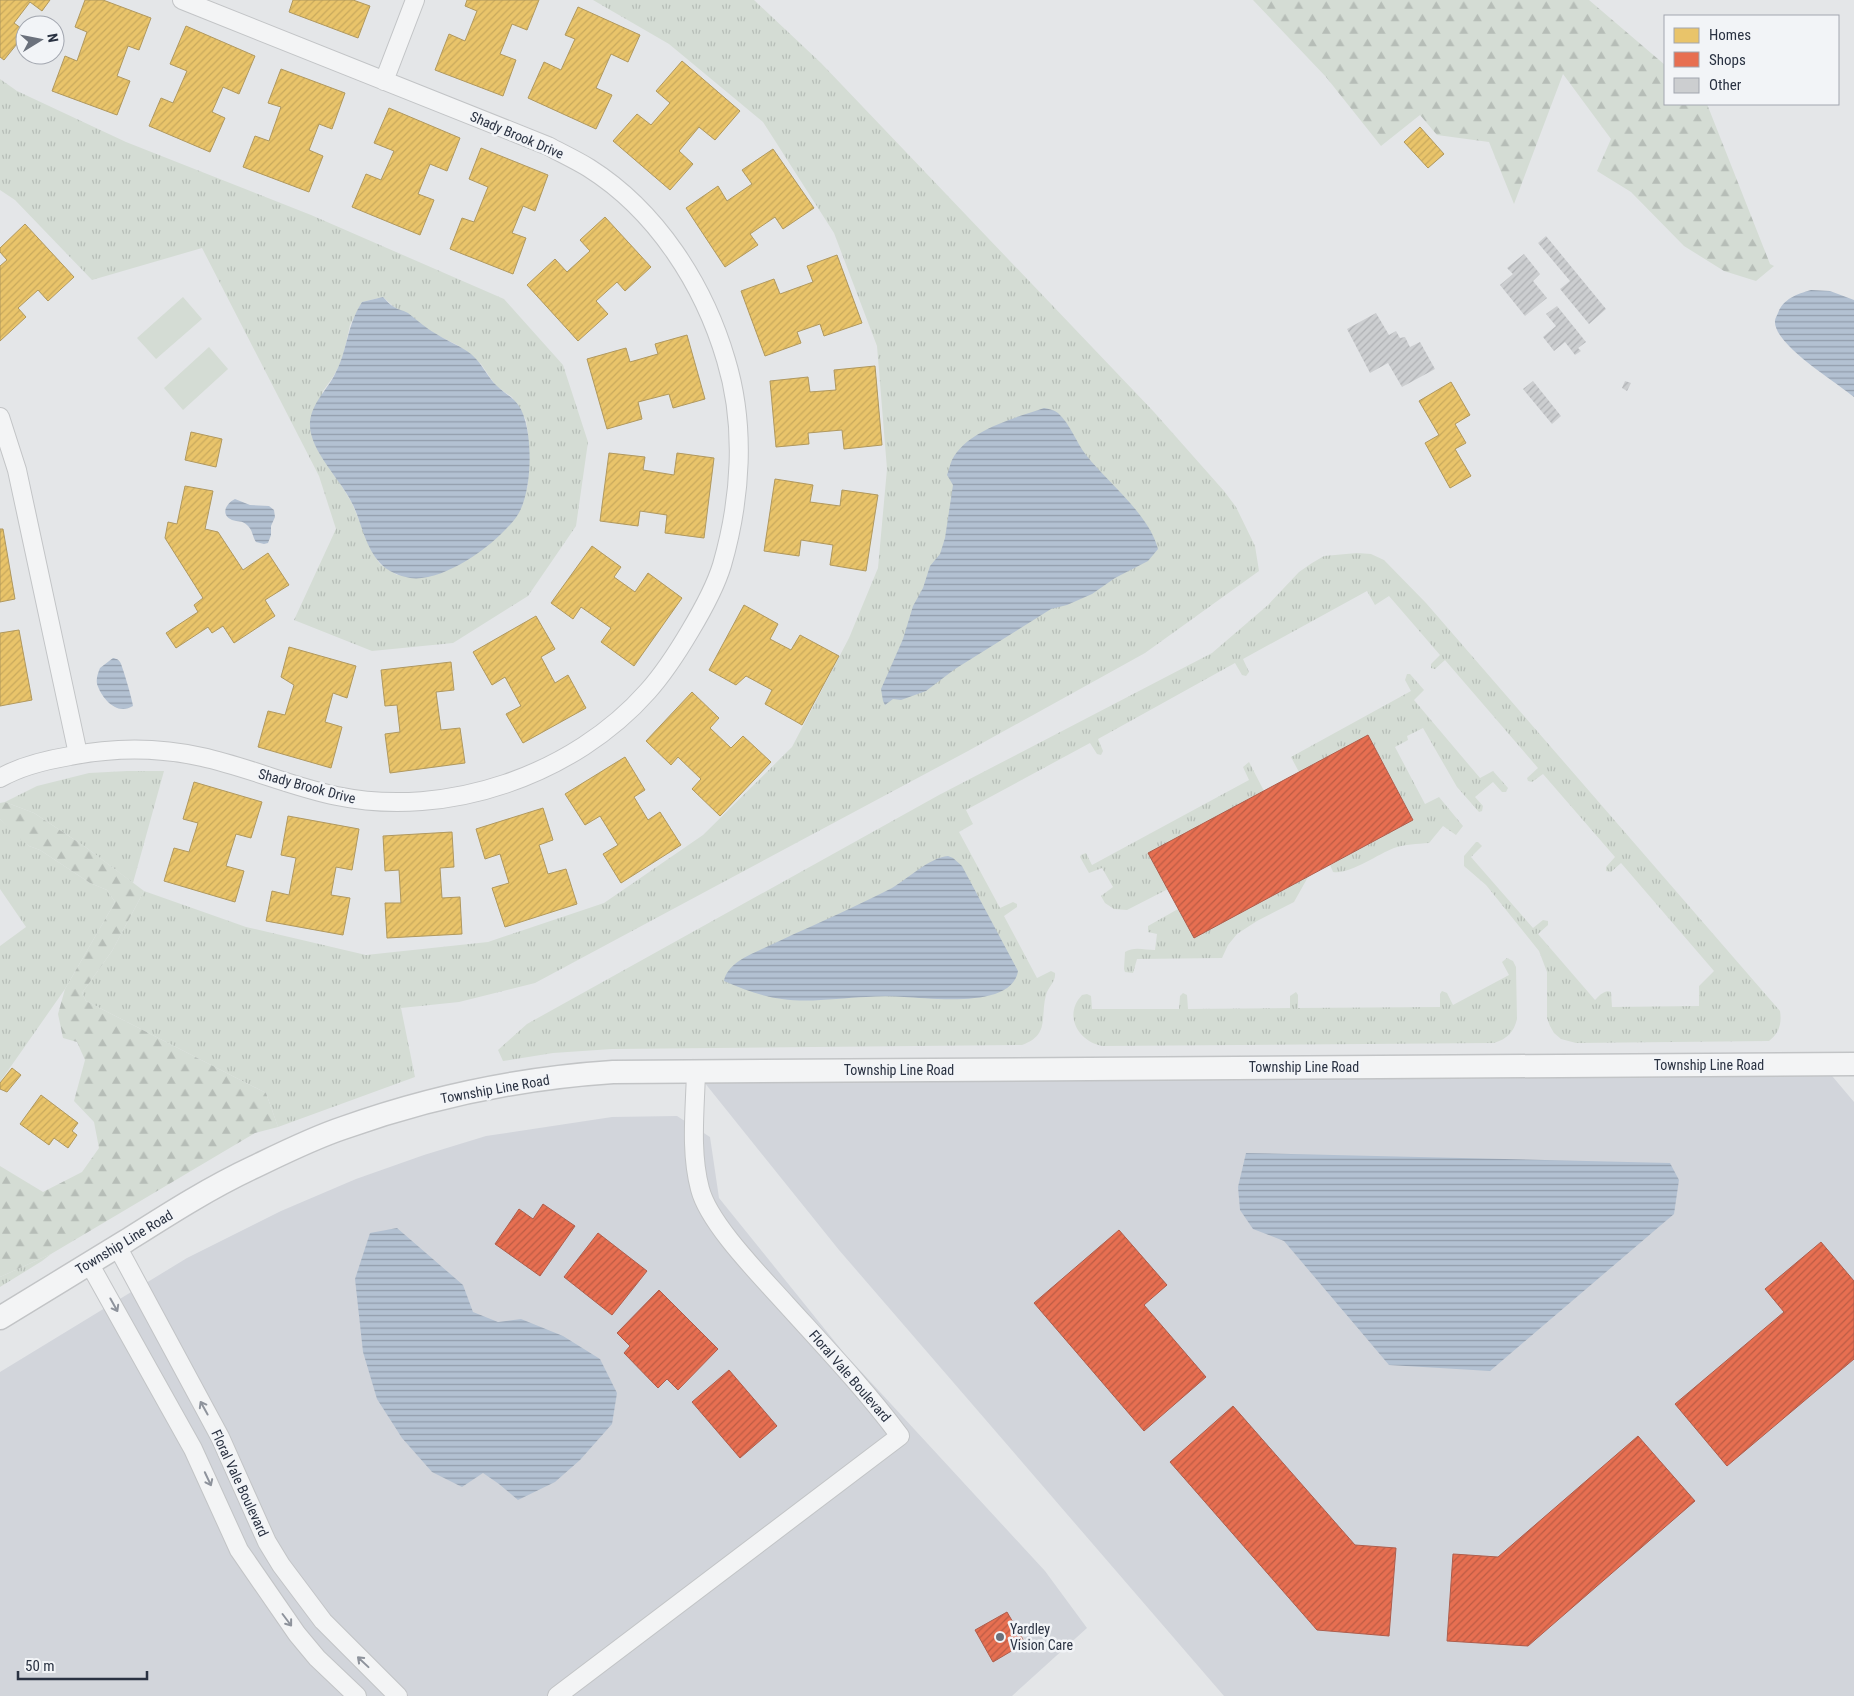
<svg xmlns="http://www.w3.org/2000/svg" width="1854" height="1696" font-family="'Roboto Condensed',sans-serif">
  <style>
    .built { fill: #d2d5db }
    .grass { fill: url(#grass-tufts); fill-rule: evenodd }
    .forest { fill: url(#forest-firs) }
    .pitch { fill: #d4dcd4 }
    .water { fill: url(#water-rules) }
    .homes { fill: url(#homes-hatch); stroke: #b0985e }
    .shops { fill: url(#shops-hatch); stroke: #ae5d4c }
    .building { fill: url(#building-hatch) }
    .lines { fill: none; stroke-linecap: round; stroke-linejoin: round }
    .minor-casing { stroke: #c2c4c6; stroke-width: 20 }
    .tertiary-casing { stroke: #c2c4c6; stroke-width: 25 }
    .minor { stroke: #f3f4f5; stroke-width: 18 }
    .tertiary { stroke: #f3f4f5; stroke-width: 22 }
    .oneway { stroke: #8e939c }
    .poi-dot { fill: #6b717c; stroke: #f2f4f7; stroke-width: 2 }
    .labels { text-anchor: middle; stroke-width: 5; stroke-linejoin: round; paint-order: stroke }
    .street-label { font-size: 14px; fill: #2a3242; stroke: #f2f4f7 }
    .poi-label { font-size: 14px; fill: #2a3242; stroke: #f2f4f7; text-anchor: start }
  </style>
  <defs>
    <pattern id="grass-tufts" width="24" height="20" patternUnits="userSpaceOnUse" patternTransform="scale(1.25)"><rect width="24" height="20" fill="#d4dcd4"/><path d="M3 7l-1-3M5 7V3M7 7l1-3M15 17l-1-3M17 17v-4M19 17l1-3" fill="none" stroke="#b6bdb7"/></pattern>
    <pattern id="forest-firs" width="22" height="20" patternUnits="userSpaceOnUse" patternTransform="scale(1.25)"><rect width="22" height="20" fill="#d4dcd4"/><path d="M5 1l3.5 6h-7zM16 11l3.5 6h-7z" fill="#b6bdb7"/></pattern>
    <pattern id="water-rules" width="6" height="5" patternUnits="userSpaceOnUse" patternTransform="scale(1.25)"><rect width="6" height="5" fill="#b3c1d2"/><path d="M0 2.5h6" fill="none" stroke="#929dac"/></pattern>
    <pattern id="homes-hatch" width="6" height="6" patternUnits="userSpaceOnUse" patternTransform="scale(1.25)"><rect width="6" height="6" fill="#e9c46a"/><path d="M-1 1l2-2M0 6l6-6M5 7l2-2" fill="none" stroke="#c8a95d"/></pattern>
    <pattern id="shops-hatch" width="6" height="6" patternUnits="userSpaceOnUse" patternTransform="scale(1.25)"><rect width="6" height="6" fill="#e76f51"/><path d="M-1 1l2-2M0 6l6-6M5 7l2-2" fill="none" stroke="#bb5c45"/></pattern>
    <pattern id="building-hatch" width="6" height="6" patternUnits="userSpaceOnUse" patternTransform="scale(1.25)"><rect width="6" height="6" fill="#ccced0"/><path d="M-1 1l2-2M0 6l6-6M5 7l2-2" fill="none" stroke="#afb1b4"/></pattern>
  </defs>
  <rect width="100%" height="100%" fill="#e4e6e8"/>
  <path class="built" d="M 1822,1064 L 1854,1102 L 1854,1696 L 1224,1696 L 839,1250 L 696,1072 Z
    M 677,1116 L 710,1137 L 719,1198 L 844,1353 L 1045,1571 L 1087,1628 L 1012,1696 L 0,1696 L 0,1372 L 187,1258 L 281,1211 L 356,1179 L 424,1155 L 486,1136 L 612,1117 Z"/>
  <path class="grass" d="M 593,0 L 754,0 L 821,63 L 1154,412 L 1224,491 L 1236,507 L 1255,546 L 1259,571 L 1145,653 L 968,751 L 535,983 L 459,1002 L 401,1008 L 415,1077 L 278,1127 L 266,1093 L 86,1001 L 82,993 L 112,951 L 144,891 L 246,927 L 366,955 L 488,942 L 604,903 L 703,835 L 792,747 L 849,638 L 878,568 L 887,469 L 877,346 L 834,233 L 763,122 L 669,44 Z
    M 0,79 L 17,91 L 126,142 L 311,215 L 504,299 L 563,365 L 588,442 L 576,526 L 528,596 L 453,643 L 372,651 L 294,620 L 336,529 L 319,476 L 202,248 L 92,280 L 15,200 L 0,190 ZM 383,297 L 394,307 L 437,335 L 459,346 L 481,364 L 496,386 L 512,397 L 526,420 L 528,435 L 528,485 L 517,515 L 496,538 L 481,550 L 397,575 L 380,564 L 371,550 L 352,503 L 313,439 L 323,391 L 333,377 L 339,366 L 344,352 L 350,325 L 362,302 Z
    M 1357,553 L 1371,554 L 1384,560 L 1426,603 L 1780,1011 C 1782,1024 1779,1033 1769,1041 L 1576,1043 L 1561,1039 L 1554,1033 L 1550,1026 L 1547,1018 L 1547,972 L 1539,951 L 1486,885 L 1464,866 L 1464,856 L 1476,842 L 1478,842 L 1482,846 L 1471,857 L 1533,928 L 1543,920 L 1548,921 L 1548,925 L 1538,934 L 1595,1000 C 1599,996 1605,989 1611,992 L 1612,1007 L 1699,1006 L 1699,986 L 1714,971 L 1621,863 L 1611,872 L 1606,871 L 1606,867 L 1615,857 L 1543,774 L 1532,782 L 1528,781 L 1527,778 L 1538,768 L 1445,660 L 1435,669 L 1431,668 L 1431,664 L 1440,655 L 1389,596 L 1375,605 L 1367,591 L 1243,659 L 1249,672 L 1246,676 L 1242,675 L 1235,663 L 1098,739 L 1103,751 L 1101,755 L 1097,754 L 1090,743 L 966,810 L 973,824 L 959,832 L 1000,908 L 1013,902 L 1017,904 L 1017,907 L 1004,916 L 1037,978 L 1051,971 L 1055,973 C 1056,982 1048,987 1046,995 C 1040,1017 1050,1035 1022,1045 L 612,1049 L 553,1053 L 503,1061 L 498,1050 L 527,1024 L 939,795 L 1212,653 L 1268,605 L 1299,572 L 1312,563 L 1324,556 Z
    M 1407,674 L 1410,674 L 1424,690 L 1414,700 L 1480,778 L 1493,771 L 1508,788 L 1506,792 L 1502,792 L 1493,782 L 1475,797 L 1483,806 L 1482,811 L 1479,812 L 1457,787 L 1423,728 L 1407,736 L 1408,740 L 1395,747 L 1425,804 L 1439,797 L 1463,826 L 1456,835 L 1443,826 L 1429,843 C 1417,844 1405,844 1394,848 C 1378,854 1349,875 1333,872 L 1330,865 L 1413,819 L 1368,735 L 1299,772 L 1291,757 L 1411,691 L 1405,680 Z
    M 1249,762 L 1264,791 L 1168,889 L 1127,910 L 1114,909 L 1105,903 L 1101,896 L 1113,887 L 1102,868 L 1089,873 L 1080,857 L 1081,855 L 1086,853 L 1092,865 L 1249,780 L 1243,767 Z
    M 127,771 L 164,771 L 133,883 L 84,846 L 34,813 L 5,802 L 37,786 L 89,773 Z
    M 0,819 L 29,846 L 40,850 L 90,883 L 107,890 L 115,902 L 65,989 L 0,1082 L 0,946 L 26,927 L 0,889 Z
    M 1308,877 L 1294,902 L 1257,921 L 1237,934 L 1228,945 L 1222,958 L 1137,959 L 1133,973 L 1125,972 L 1124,969 L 1125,952 C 1134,946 1145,950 1155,950 L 1157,934 L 1148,932 L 1148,926 L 1178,909 Z
    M 1507,958 L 1513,961 L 1516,967 L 1517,1019 C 1514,1032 1507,1039 1494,1043 L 1103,1046 C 1078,1042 1063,1015 1082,995 L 1087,994 L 1091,996 L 1092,1009 L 1179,1009 L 1180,996 L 1183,993 L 1187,995 L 1188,1009 L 1290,1008 L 1290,996 L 1296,992 L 1298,995 L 1298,1008 L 1440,1007 L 1440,994 L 1442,991 L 1447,993 L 1453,1005 L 1509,975 L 1502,962 Z
    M 51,1254 L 42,1261 L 0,1287 L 0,1277 Z"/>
  <path class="forest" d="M 1253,0 L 1589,0 L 1665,65 L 1665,104 L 1707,104 L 1770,264 L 1774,266 L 1756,281 L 1724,271 L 1684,246 L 1631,192 L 1597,171 L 1611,139 L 1563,74 L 1514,204 L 1489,142 L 1437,135 L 1420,115 L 1381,146 L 1326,77 Z
    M 5,802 L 34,813 L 84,846 L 144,891 L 112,951 L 82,993 L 86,1001 L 266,1093 L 278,1127 L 255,1133 L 51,1254 L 0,1277 L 0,1166 L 43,1192 L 82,1172 L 99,1148 L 94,1122 L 74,1101 L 85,1060 L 77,1042 L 63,1038 L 58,1014 L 65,989 L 115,902 L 107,890 L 90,883 L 40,850 L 29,846 L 14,834 L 0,819 L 0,803 Z"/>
  <path class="pitch" d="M 183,297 L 202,319 L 156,359 L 137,338 Z
    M 209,347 L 228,369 L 183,410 L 164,388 Z"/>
  <path class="water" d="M 1811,290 L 1830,291 L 1854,300 L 1854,397 C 1836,382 1773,344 1775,321 C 1775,318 1777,316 1778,313 C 1783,299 1797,294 1811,290 Z
    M 383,297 C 386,300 390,305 394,307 C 398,310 403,310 408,313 C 418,321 427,329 438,335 C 449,342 461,346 471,354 C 483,364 487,377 497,386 C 505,394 513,397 519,406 C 534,429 533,493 517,516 C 498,543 444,583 410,578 C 399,576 387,571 380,563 C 365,547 362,524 353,505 C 342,480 308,450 310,422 C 312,403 326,391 334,376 C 348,351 346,327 362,302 Z
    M 1044,408 C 1049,409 1054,410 1058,413 C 1071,425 1076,442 1086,455 C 1108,483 1149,514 1158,549 L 1148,561 L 1115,578 L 1092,594 L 1067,605 L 1051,609 L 955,669 L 926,691 L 901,700 L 893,699 L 885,705 L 883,701 L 881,689 L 903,639 L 913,606 L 923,588 L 930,566 L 940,554 L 945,538 L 953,485 L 947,475 C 949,470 950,464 952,460 C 967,430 1015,418 1044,408 Z
    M 235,499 L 250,505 L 269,506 L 274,510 L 275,517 L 271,526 L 271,535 L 268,543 L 264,544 L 256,542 C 252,536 253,530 247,525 C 242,520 238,522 232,520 C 220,515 226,503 235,499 Z
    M 113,658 C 117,659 118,659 120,662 C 122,664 133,702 133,706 C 117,716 102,699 97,684 C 96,678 98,673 100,668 Z
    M 948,856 L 953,858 L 962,866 L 1018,971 C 1012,1009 932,998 904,997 C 892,996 879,996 866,997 C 840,998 809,1003 782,999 C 763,997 742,989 724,981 C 727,965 746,956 760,950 C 804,929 849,910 892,888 C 909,878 929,858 948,856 Z
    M 1246,1153 L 1670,1163 L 1679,1180 L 1674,1214 L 1490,1371 L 1389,1365 L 1284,1241 L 1253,1229 L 1240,1210 L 1238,1187 Z
    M 397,1228 L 463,1285 L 473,1312 L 498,1322 L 521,1319 L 563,1336 L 600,1359 L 617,1393 L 612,1424 L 580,1460 L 555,1482 L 518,1500 L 499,1484 L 483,1473 L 462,1487 L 432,1472 L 402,1438 L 377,1399 L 363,1352 L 355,1279 L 370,1233 Z"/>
  <path class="homes" d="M 0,0 L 50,0 L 42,11 L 30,2 L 14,23 L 25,31 L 25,34 L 4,60 L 0,57 Z
    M 85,0 L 103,0 L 151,18 L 139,50 L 128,46 L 117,76 L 130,81 L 117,115 L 52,91 L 65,56 L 77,61 L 87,32 L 75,27 Z
    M 293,0 L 353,0 L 370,6 L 358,38 L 289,12 Z
    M 467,0 L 539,0 L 527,30 L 512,24 L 500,54 L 516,60 L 503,96 L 435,70 L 449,34 L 465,41 L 477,11 L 465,6 Z
    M 578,7 L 640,35 L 628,62 L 611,54 L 596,88 L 612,95 L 596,129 L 528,98 L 544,62 L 561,70 L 575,39 L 565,35 Z
    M 186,26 L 255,56 L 239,94 L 223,87 L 212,112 L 225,118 L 210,152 L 149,126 L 161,98 L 173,103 L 187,71 L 170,64 Z
    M 682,61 L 740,111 L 715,140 L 699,127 L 679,151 L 693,164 L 670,190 L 613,141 L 637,114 L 651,125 L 670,103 L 656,91 Z
    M 281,69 L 345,93 L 332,129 L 319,124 L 309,150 L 323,156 L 309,192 L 243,167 L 255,136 L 269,141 L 281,107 L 268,103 Z
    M 389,108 L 460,138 L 447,171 L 430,164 L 418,194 L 434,200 L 420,235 L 352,207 L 366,174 L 381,180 L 394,151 L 374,143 Z
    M 1420,127 L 1444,154 L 1428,168 L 1404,142 Z
    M 481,148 L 548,175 L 535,211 L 523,206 L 512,233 L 526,238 L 513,274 L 450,249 L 462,218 L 474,222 L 488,187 L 469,179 Z
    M 773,149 L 814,208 L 783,229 L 775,217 L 750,234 L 758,245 L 725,267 L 686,208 L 718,186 L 727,201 L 752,184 L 742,170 Z
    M 605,217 L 651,267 L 625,291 L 617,282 L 596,301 L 608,314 L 578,341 L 527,285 L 555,259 L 567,272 L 590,251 L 580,240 Z
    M 25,224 L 74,277 L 48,301 L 38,290 L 18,308 L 26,317 L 0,341 L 0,266 L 7,260 L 0,252 L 0,248 Z
    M 837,255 L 862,323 L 824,336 L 820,324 L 797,332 L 801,343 L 765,356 L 741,291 L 774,279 L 780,294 L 813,282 L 807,266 Z
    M 687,335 L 705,399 L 673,408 L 669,394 L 638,402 L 642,419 L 607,429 L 587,359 L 626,348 L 630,362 L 658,354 L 655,344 Z
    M 875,366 L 882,445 L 844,449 L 842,430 L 808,433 L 809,444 L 776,447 L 770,381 L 808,377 L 810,392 L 836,390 L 834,370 Z
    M 1451,382 L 1470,415 L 1455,424 L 1466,443 L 1455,449 L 1471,476 L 1450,488 L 1425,443 L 1439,435 L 1419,401 Z
    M 191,432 L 222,439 L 216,467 L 185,460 Z
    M 609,453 L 645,457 L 643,470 L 674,475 L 677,453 L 714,458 L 704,538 L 665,533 L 667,515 L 640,511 L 638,526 L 600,521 Z
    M 775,479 L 813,485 L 810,502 L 840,506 L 842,490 L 878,495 L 866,571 L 830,565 L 833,545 L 801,540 L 799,556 L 764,551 Z
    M 185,486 L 213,491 L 205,529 L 218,532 L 243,570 L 268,553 L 289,585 L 265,600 L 275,616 L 234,643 L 223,626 L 212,633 L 208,627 L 176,648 L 166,633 L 198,612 L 194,605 L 203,598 L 165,538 L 168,522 L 177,524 Z
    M 0,529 L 3,529 L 15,599 L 0,602 Z
    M 592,546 L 621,567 L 614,577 L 635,592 L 648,573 L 682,598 L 634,666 L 601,642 L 611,628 L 581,607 L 573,619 L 551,603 Z
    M 744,605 L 778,624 L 770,639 L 791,650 L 800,635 L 839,656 L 802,725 L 765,704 L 772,690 L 746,676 L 736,685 L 709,670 Z
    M 536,616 L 555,649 L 541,657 L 555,683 L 568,675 L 586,708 L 523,743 L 506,714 L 521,706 L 505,677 L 492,685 L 473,652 Z
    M 19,630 L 32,700 L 0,706 L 0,633 Z
    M 289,647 L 356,666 L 347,698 L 333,693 L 325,722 L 342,727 L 331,768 L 258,747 L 268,711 L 285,715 L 294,685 L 281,677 Z
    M 451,662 L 454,690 L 436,692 L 441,730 L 460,728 L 465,763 L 390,773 L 385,734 L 400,732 L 397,705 L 385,706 L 381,670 Z
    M 692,692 L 719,718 L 710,728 L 731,748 L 743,736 L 771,762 L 720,816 L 692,789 L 701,779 L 678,757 L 671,765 L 646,741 Z
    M 625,757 L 645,790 L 634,797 L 648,820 L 660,812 L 681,845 L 621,883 L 603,854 L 618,845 L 600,816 L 585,825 L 565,794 Z
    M 194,782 L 262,802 L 251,838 L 236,834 L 226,866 L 244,871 L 235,902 L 164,881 L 174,848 L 189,852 L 198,823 L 183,819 Z
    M 543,808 L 553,840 L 539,845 L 548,874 L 566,869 L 577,904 L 505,927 L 492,888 L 509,883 L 500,854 L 485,859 L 476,829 Z
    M 288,816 L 359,829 L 352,870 L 336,867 L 331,895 L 350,898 L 343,935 L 266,921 L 272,891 L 289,895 L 296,858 L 281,855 Z
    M 452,832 L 454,867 L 440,868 L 442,898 L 460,897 L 462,934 L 387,938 L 385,903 L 401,903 L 399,870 L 385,871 L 383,836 Z
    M 12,1068 L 21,1075 L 7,1092 L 0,1089 L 0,1083 Z
    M 41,1095 L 78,1123 L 72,1131 L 77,1135 L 68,1148 L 54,1138 L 49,1145 L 20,1124 Z"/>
  <path class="shops" d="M 1368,735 L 1413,820 L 1194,938 L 1148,853 Z
    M 543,1204 L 575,1226 L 540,1276 L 495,1244 L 519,1209 L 533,1219 Z
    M 1119,1230 L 1167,1285 L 1144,1305 L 1206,1377 L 1144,1431 L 1034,1303 Z
    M 598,1233 L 647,1271 L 612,1315 L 564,1277 Z
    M 1821,1242 L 1854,1281 L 1854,1359 L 1727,1466 L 1675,1404 L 1784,1312 L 1765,1289 Z
    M 659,1290 L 718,1349 L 678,1390 L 667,1379 L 658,1388 L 624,1353 L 630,1346 L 617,1333 Z
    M 729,1370 L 777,1426 L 740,1458 L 692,1402 Z
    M 1233,1406 L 1355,1545 L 1396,1548 L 1389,1636 L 1317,1630 L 1170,1462 Z
    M 1638,1436 L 1695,1501 L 1528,1646 L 1447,1641 L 1453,1554 L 1498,1557 Z
    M 1007,1612 L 1025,1643 L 993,1662 L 975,1630 Z"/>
  <path class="building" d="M 1546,236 L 1606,309 L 1589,324 L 1560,289 L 1570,281 L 1538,243 Z
    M 1524,254 L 1540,274 L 1533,281 L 1547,298 L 1525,316 L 1500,285 L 1513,274 L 1507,268 Z
    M 1557,306 L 1586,342 L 1578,348 L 1581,351 L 1575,355 L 1565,342 L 1554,351 L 1543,337 L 1556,326 L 1546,314 Z
    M 1376,313 L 1389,335 L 1396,331 L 1400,338 L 1405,337 L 1410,347 L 1420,342 L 1435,369 L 1402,387 L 1388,363 L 1370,373 L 1347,329 Z
    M 1533,381 L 1561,416 L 1552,424 L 1523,389 Z
    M 1625,381 L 1631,383 L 1627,391 L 1622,388 Z"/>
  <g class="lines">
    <g class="minor-casing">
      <path id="minor" d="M 384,81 L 415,0
        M 0,417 L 17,470 L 78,754
        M 0,778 C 21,766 46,760 70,756 C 115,747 158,747 202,757 C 248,767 292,787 337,796 C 447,819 574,775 648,691 C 664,673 677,653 690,631 C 702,611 715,588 722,565 C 741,499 746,426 726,360 C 704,285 657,211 589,168 C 576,160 561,153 548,146 L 182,0
        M 117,1246 L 220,1437 L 267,1542 L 281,1565 L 323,1621 L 398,1696
        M 89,1263 L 193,1449 L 239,1550 L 297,1634 L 317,1658 L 357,1696
        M 557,1696 L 900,1436 C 865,1389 825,1347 786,1304 C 761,1276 709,1224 700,1189 C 690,1152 695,1110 696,1072"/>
    </g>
    <g class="tertiary-casing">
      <path id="tertiary" d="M 0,1318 C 42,1292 84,1267 126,1241 C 167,1215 209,1188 254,1167 C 283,1153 313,1138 343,1128 C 430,1097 521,1078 613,1072 L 1854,1064"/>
    </g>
    <use href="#minor" class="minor"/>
    <use href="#tertiary" class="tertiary"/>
  </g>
  <defs><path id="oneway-shaft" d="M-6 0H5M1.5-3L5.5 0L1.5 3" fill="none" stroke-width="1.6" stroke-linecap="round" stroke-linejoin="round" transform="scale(1.25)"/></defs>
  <g class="oneway">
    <use href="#oneway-shaft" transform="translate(114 1305) rotate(61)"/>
    <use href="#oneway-shaft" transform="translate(204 1408) rotate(-119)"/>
    <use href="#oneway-shaft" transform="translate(208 1479) rotate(65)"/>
    <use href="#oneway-shaft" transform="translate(287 1620) rotate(53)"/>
    <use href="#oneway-shaft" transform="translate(363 1662) rotate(-137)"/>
  </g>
  <circle class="poi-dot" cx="1000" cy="1637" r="5"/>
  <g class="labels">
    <g class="street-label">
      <text transform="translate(517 135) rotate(23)" y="5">Shady Brook Drive</text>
      <text transform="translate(307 786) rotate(15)" y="5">Shady Brook Drive</text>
      <text x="1709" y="1070">Township Line Road</text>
      <text x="1304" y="1072">Township Line Road</text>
      <text x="899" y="1075">Township Line Road</text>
      <text transform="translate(495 1089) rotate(-10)" y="5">Township Line Road</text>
      <text transform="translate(124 1242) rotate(-31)" y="5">Township Line Road</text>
      <text transform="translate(850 1376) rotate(49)" y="5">Floral Vale Boulevard</text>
      <text transform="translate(240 1483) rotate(65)" y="5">Floral Vale Boulevard</text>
    </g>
    <g class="poi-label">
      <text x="1010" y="1634">Yardley<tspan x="1010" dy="16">Vision Care</tspan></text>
    </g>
  </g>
  <rect x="1664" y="15" width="175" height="90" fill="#f2f4f7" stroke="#a2a6af"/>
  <rect x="1674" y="28" width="25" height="15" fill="#e9c46a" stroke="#a2a6af"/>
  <text x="1709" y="40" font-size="15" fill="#2a3242">Homes</text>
  <rect x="1674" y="52" width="25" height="15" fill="#e76f51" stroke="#a2a6af"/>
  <text x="1709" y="65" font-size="15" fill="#2a3242">Shops</text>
  <rect x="1674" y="78" width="25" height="15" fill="#ccced0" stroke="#a2a6af"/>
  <text x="1709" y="90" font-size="15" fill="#2a3242">Other</text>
  <g transform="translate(40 40) rotate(80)"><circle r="24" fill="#f2f4f7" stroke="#a2a6af"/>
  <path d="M0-4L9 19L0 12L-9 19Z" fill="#6b717c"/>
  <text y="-8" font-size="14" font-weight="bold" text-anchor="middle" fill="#2a3242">N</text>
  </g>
  <path d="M18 1671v8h129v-8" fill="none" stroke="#2a3242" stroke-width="2.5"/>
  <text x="25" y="1671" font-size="15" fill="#2a3242" stroke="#f2f4f7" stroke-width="4" paint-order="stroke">50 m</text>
</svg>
